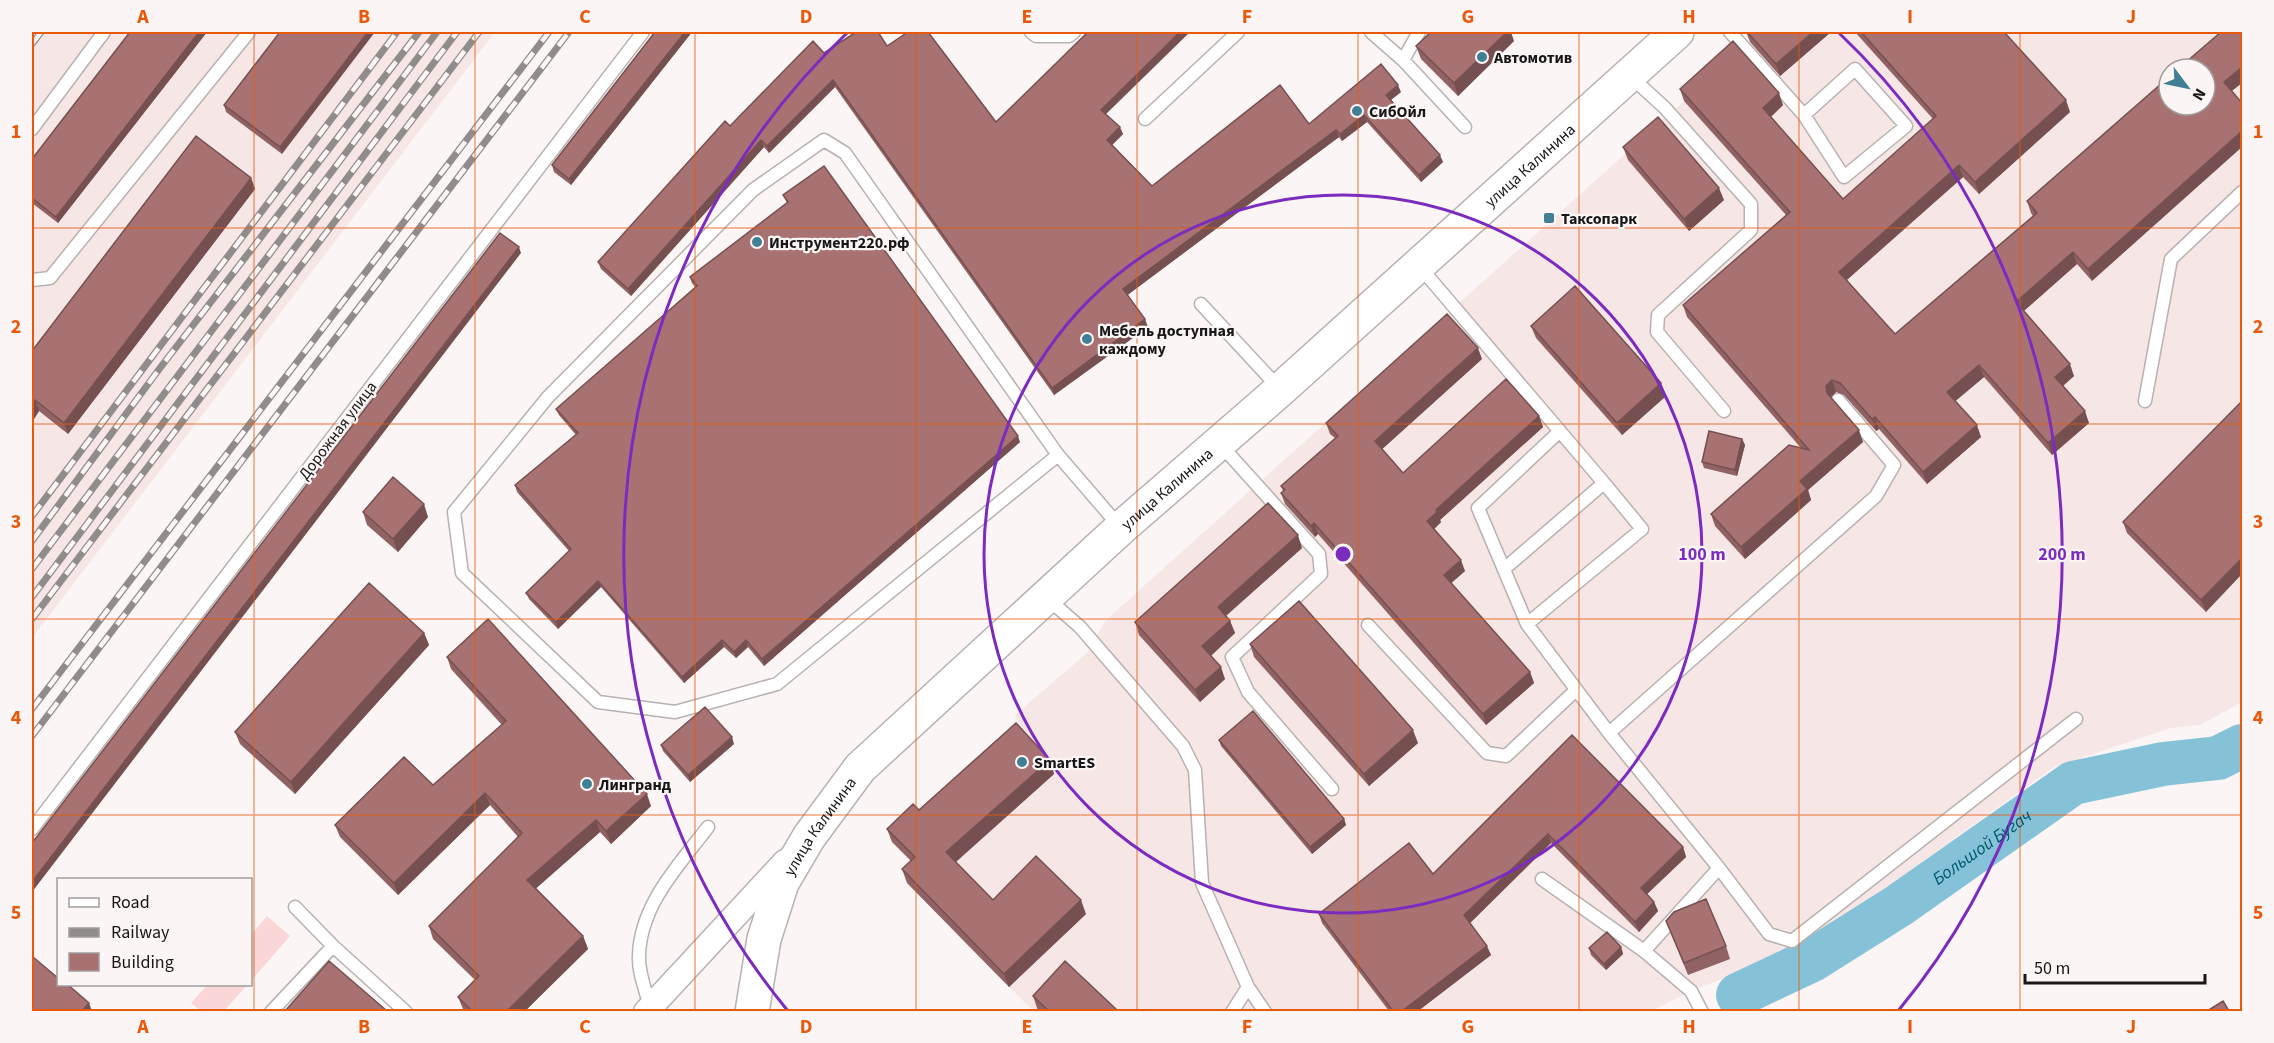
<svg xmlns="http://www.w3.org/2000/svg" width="2274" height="1043" font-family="'Source Sans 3',sans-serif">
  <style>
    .built { fill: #f6e6e6; fill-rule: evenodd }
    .green { fill: #fad7d6 }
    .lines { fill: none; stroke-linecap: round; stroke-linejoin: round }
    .river { stroke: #85c2d7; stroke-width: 44 }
    .service-casing { stroke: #b8b1b1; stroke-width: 15 }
    .minor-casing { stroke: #b8b1b1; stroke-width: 27 }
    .primary-casing { stroke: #b8b1b1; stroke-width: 36 }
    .service { stroke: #fff; stroke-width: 12 }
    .minor { stroke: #fff; stroke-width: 24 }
    .primary { stroke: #fff; stroke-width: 33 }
    .rail-casing { stroke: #918c8c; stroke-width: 7 }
    .rail { stroke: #fcf5f5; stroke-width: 4.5; stroke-dasharray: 14; stroke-linecap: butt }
    .wall { fill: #906263 }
    .shaded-wall { fill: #765050 }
    .building { fill: #a87273; stroke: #765050; stroke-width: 1.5 }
    .grid { fill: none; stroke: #e8590c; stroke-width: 1.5; stroke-opacity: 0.55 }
    .ring { fill: none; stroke: #7b2cbf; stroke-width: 3 }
    .poi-dot { fill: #407f94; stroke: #fcf5f5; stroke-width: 2 }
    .labels { text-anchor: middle; stroke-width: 4.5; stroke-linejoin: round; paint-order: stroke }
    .poi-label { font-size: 16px; font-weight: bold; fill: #181616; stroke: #fcf5f5; text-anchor: start }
    .street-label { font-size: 16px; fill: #181616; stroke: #fcf5f5 }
    .water-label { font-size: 18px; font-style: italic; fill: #00576d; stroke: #fcf5f5 }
    .centre { fill: #7b2cbf; stroke: #fcf5f5; stroke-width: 3 }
    .ring-label { font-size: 18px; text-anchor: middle; font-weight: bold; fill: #7b2cbf; stroke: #fcf5f5; stroke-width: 4.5; stroke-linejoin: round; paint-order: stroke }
    .neatline { fill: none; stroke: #e8590c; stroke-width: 2 }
    .grid-label { font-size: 20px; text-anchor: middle; font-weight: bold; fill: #e8590c }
  </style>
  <rect width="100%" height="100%" fill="#fcf5f5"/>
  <path class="built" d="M 32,32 L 495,32 L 32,638 Z
    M 1761,32 L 2242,32 L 2242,702 L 2200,725 L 2171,728 L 2054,767 L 1802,948 L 1691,991 L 1651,1011 L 1033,1011 L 907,883 L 917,867 L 892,842 L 1021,733 L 1015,715 L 1087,653 L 1106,620 ZM 2169,69 L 2205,69 L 2205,105 L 2169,105 Z"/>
  <path class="green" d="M 267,916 L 290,936 L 251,981 L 251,935 Z
    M 207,985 L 207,984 L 247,985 L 224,1011 L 201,1011 L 191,1003 Z"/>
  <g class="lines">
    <path class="river" id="s1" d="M 1738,995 L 1814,959 L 1898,906 L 2073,783 L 2163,764 L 2218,758 L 2242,746"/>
    <g class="service-casing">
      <path id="service" d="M 1031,32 L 1036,36 L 1069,36 L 1074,32
        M 1371,32 L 1403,60 L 1465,127
        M 1730,32 L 1804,115 L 1844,177 L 1906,126 L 1855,69 L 1804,115
        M 1403,60 L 1419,32
        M 1629,75 L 1665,108 L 1751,204 L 1751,230 L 1658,315 L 1657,332 L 1724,411
        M 1145,119 L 1238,32
        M 32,129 L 104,32
        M 1420,267 L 1604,483 L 1504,569
        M 32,280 L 50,278 L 249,32
        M 1201,304 L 1280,389
        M 2145,401 L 2171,259 L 2242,192
        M 1560,431 L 1478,508 L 1527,624 L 1609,733 L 1719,868 L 1769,934 L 1792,941 L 2076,719
        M 1219,443 L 1319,554 L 1321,574 L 1232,657 L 1248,692 L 1332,789
        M 1058,455 L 777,684 L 675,712 L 598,702 L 462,573 L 454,512 L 548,397 L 753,190 L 824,140 L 845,153 L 1058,455 L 1120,527
        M 1047,598 L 1080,627 L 1183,746 L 1195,770 L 1202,883 L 1248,987 L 1265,1012
        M 1527,624 L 1642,529 L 1604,483
        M 1368,625 L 1487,753 L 1506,756 L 1576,690
        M 1609,733 L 1876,496 L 1894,465 L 1838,400
        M 32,829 L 643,32
        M 1542,879 L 1644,951
        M 295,907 L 333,946
        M 650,1007 C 646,991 638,972 639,956 C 640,905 679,865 708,827
        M 271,1012 L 333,946 L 406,1012
        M 1232,1012 L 1248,987
        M 1702,1012 L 1691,991 L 1644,951 L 1719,868"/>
    </g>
    <g class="minor-casing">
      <path id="minor" d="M 646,1012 L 785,862"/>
    </g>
    <g class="primary-casing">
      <g id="primary">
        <path id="s2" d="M 752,1012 L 764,939 L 782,883 L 809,837 L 860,768 L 1121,528 L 1280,390 L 1677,32"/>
      </g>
    </g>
    <use href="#service" class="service"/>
    <use href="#minor" class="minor"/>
    <use href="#primary" class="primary"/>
    <g class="rail-casing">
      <path id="rail" d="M 32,44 L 41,32
        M 32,516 L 397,32
        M 32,541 L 160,368 L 419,32
        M 32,569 L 437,32
        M 32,597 L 457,32
        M 32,619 L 479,32
        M 32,709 L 549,32
        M 32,736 L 569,32"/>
    </g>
    <use href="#rail" class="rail"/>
  </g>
  <path class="wall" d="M 130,32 L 207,32 L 58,223 L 32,203 L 32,159 Z
    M 280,32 L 282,154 L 226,112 L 224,105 Z
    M 655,32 L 692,32 L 571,185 L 554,172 L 552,165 Z
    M 1746,32 L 1831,32 L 1780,76 L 1750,42 Z
    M 1855,32 L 2004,32 L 2070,112 L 1979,194 L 1963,177 L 1847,280 L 1895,334 L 2033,216 L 2031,213 L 2027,201 L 2232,91 L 2092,281 L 2077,264 L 2024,311 L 2074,376 L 2063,386 L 2089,423 L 2052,455 L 1984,377 L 1955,401 L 1981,437 L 1927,484 L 1879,429 L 1876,431 L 1844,395 L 1836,392 L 1831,397 L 1863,442 L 1808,490 L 1811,500 L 1745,559 L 1715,526 L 1711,514 L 1801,448 L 1687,317 L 1683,305 L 1786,215 L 1684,101 L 1680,89 L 1783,105 L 1771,117 L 1843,199 L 1933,119 Z
    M 1514,41 L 1458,96 L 1421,59 L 1416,46 Z
    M 887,46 L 996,122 L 1106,115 L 1123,134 L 1112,145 L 1152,186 L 1309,124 L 1401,92 L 1391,100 L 1443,162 L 1421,182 L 1367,122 L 1342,141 L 1339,137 L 1127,295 L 1148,327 L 1054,395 L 835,87 L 769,153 L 764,147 L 631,296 L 601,269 L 598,262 L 730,126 L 824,53 Z
    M 1623,147 L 1724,200 L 1689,231 L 1628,160 Z
    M 251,178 L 255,189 L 68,434 L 39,411 L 32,422 L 32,351 Z
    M 783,195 L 1020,442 L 764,666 L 748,647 L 736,658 L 724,647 L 684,683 L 601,587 L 558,629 L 529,599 L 526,593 L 569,551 L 517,492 L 515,485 L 576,435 L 559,415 L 556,409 L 695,287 L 692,283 L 690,277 L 787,203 Z
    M 1531,326 L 1661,383 L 1666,396 L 1622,435 L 1536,338 Z
    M 1482,359 L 1382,449 L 1403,473 L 1539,416 L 1543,427 L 1440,520 L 1441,522 L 1434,529 L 1465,571 L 1451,583 L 1530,672 L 1534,683 L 1486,725 L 1318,534 L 1315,537 L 1285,504 L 1281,493 L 1283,491 L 1281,486 L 1335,438 L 1330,434 L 1326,423 Z
    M 2242,401 L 2206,612 L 2127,533 L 2123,522 Z
    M 1742,439 L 1745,445 L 1737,476 L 1704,468 L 1702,462 Z
    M 363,512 L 428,517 L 398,552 L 367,525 Z
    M 1302,548 L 1226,616 L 1230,621 L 1235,633 L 1211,656 L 1225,679 L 1200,702 L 1139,635 L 1135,622 Z
    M 424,633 L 429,645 L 295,794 L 240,744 L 235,732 Z
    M 1250,644 L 1418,743 L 1369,786 L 1254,657 Z
    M 447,657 L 651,806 L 611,844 L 600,832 L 536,888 L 583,936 L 588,949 L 525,1011 L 465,1011 L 463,1009 L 458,997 L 475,980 L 433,939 L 429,926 L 518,837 L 490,805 L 398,895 L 340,837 L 335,825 L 433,785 L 502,725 L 451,669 Z
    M 1572,735 L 1683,847 L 1686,857 L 1647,894 L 1654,902 L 1658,911 L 1639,932 L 1551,843 L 1470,923 L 1491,955 L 1418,1011 L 1389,1011 L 1322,923 L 1319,914 L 1433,874 Z
    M 1219,740 L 1344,819 L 1346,825 L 1312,854 L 1221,746 Z
    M 734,744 L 690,782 L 663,751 L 661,745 Z
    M 1050,760 L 1054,774 L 956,862 L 993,900 L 1086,914 L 1009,987 L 907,883 L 902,869 L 911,861 L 892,842 L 887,829 L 919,810 Z
    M 1666,921 L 1726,946 L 1730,959 L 1688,975 Z
    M 1621,947 L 1623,954 L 1606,970 L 1591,955 L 1589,948 Z
    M 1033,996 L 1118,1011 L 1038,1011 Z"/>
  <path class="shaded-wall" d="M 199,32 L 207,32 L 58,223 L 56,217 Z
    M 368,32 L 375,32 L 282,154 L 280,147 Z
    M 685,32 L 692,32 L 571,185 L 569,179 Z
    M 1180,32 L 1190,32 L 1103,117 L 1101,110 Z
    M 1507,32 L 1511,32 L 1514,41 L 1458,96 L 1454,83 Z
    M 1813,32 L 1831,32 L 1780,76 L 1776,64 Z
    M 2242,67 L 2242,83 L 2228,94 L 2224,82 Z
    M 833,80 L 835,87 L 769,153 L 767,146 Z
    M 1398,85 L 1401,92 L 1388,102 L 1386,95 Z
    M 1779,93 L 1783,105 L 1767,120 L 1763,108 Z
    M 2066,100 L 2070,112 L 1979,194 L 1975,182 Z
    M 1364,115 L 1367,122 L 1342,141 L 1340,134 Z
    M 1120,127 L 1123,134 L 1110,147 L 1107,140 Z
    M 1336,130 L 1339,137 L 1125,297 L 1123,289 Z
    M 2242,131 L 2242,147 L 2092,281 L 2088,269 Z
    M 761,140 L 764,147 L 631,296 L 628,289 Z
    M 1440,155 L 1443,162 L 1421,182 L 1419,175 Z
    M 1959,165 L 1963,177 L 1843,283 L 1839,272 Z
    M 251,178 L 255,189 L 68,434 L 64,423 Z
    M 1719,188 L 1724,200 L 1689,231 L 1684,219 Z
    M 519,247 L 521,253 L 32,892 L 32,882 Z
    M 2073,252 L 2077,264 L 2020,314 L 2016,302 Z
    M 1145,319 L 1148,327 L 1054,395 L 1052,388 Z
    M 1478,348 L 1482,359 L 1379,452 L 1375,441 Z
    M 2070,364 L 2074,376 L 2059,389 L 2055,377 Z
    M 1979,365 L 1984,377 L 1952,404 L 1947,392 Z
    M 1832,380 L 1836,392 L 1830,398 L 1827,393 L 1826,386 Z
    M 1661,383 L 1666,396 L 1622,435 L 1617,423 Z
    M 35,400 L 39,411 L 32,422 L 32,405 Z
    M 2085,411 L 2089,423 L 2052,455 L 2048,443 Z
    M 1539,416 L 1543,427 L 1440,520 L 1441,522 L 1431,532 L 1427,521 L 1436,510 Z
    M 1875,417 L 1879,429 L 1876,431 L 1872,419 Z
    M 1977,425 L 1981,437 L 1927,484 L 1923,472 Z
    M 1859,430 L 1863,442 L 1808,490 L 1811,500 L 1745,559 L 1741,547 L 1800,481 Z
    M 1018,436 L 1020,442 L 764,666 L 762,659 Z
    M 1742,439 L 1745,445 L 1737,476 L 1735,470 Z
    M 424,504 L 428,517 L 398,552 L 393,539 Z
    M 1314,523 L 1318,534 L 1315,537 L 1311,526 Z
    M 1298,535 L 1302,548 L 1222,619 L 1218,607 Z
    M 2242,558 L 2242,574 L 2206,612 L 2201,600 Z
    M 1461,560 L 1465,571 L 1448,586 L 1444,575 Z
    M 598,581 L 601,587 L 558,629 L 556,622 Z
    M 1230,621 L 1235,633 L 1207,659 L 1202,646 Z
    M 424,633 L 429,645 L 295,794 L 291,782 Z
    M 722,640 L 724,647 L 684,683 L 682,677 Z
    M 746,640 L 748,647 L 736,658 L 734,652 Z
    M 1221,667 L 1225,679 L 1200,702 L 1195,690 Z
    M 1530,672 L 1534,683 L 1486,725 L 1483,714 Z
    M 1413,730 L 1418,743 L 1369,786 L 1364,774 Z
    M 732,737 L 734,744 L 690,782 L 688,775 Z
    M 1050,760 L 1054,774 L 951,866 L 946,852 Z
    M 485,793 L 490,805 L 398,895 L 394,883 Z
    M 647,794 L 651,806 L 611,844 L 606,831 Z
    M 1344,819 L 1346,825 L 1312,854 L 1310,847 Z
    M 596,820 L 600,832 L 532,892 L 527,880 Z
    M 1548,834 L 1551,843 L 1468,925 L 1464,915 Z
    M 1683,847 L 1686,857 L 1644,897 L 1641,888 Z
    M 1081,900 L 1086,914 L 1009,987 L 1004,974 Z
    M 1654,902 L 1658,911 L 1639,932 L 1635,922 Z
    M 583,936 L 588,949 L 525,1011 L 507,1011 Z
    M 1487,946 L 1491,955 L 1418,1011 L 1402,1011 Z
    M 1621,947 L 1623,954 L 1606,970 L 1604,964 Z
    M 89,1003 L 92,1011 L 82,1011 Z"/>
  <path class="building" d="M 130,32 L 199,32 L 56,217 L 32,198 L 32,159 Z
    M 280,32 L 368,32 L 280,147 L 224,105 Z
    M 655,32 L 685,32 L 569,179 L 552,165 Z
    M 856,32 L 878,32 L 887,46 L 908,32 L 928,32 L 996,122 L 1088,32 L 1180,32 L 1101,110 L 1120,127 L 1107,140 L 1152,186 L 1280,85 L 1309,124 L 1381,64 L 1398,85 L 1386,95 L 1440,155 L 1419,175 L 1364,115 L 1340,134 L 1336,130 L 1123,289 L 1145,319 L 1052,388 L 833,80 L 767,146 L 761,140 L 628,289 L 598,262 L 725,121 L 730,126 L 813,41 L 824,53 Z
    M 1431,32 L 1507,32 L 1454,83 L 1416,46 Z
    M 1747,32 L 1813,32 L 1776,64 Z
    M 1861,32 L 2004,32 L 2066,100 L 1975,182 L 1959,165 L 1839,272 L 1895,334 L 2037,213 L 2027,201 L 2169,77 L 2169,105 L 2205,105 L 2205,69 L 2178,69 L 2221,32 L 2242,32 L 2242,67 L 2224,82 L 2242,103 L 2242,131 L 2088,269 L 2073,252 L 2016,302 L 2070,364 L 2055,377 L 2085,411 L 2048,443 L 1979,365 L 1947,392 L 1977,425 L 1923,472 L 1875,417 L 1872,419 L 1840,383 L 1832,380 L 1826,386 L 1827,393 L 1859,430 L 1800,481 L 1807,489 L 1741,547 L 1711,514 L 1789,445 L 1809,450 L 1683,305 L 1790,212 L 1680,89 L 1733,41 L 1779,93 L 1763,108 L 1843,199 L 1936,116 Z
    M 1658,117 L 1719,188 L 1684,219 L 1623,147 Z
    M 196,136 L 251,178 L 64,423 L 35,400 L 32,405 L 32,351 Z
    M 824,166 L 1018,436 L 762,659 L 746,640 L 734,652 L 722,640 L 682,677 L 598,581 L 556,622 L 526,593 L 571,549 L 515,485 L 578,433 L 556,409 L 697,286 L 690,277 L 788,202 L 783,195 Z
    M 500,233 L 519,247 L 32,882 L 32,843 Z
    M 1575,286 L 1661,383 L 1617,423 L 1531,326 Z
    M 1447,314 L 1478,348 L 1375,441 L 1403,473 L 1506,379 L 1539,416 L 1436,510 L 1437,512 L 1427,521 L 1461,560 L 1444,575 L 1530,672 L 1483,714 L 1314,523 L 1311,526 L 1281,493 L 1285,490 L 1281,486 L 1338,436 L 1326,423 Z
    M 2242,401 L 2242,558 L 2201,600 L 2123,522 Z
    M 1709,431 L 1742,439 L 1735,470 L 1702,462 Z
    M 393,477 L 424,504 L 393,539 L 363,512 Z
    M 1268,503 L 1298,535 L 1218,607 L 1230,621 L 1202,646 L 1221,667 L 1195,690 L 1135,622 Z
    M 369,583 L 424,633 L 291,782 L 235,732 Z
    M 1299,601 L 1413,730 L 1364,774 L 1250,644 Z
    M 488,619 L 647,794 L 606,831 L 596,820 L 527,880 L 583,936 L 507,1011 L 472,1011 L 458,997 L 479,976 L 429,926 L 522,833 L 485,793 L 394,883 L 335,825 L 404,757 L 433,785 L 506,721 L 447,657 Z
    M 705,707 L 732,737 L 688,775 L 661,745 Z
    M 1253,711 L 1344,819 L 1310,847 L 1219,740 Z
    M 1016,723 L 1050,760 L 946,852 L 993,900 L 1036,856 L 1081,900 L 1004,974 L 902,869 L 915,857 L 887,829 L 913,804 L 919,810 Z
    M 1572,735 L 1683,847 L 1641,888 L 1654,902 L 1635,922 L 1548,834 L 1464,915 L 1487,946 L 1402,1011 L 1393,1011 L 1319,914 L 1409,843 L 1433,874 Z
    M 1706,899 L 1726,946 L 1684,963 L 1666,921 L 1674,912 Z
    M 1607,932 L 1621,947 L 1604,964 L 1589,948 Z
    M 33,957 L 58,978 L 58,984 L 67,984 L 89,1003 L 82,1011 L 32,1011 L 32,959 Z
    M 329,961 L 387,1011 L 285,1011 Z
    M 1065,961 L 1118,1011 L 1049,1011 L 1033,996 Z
    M 2223,1001 L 2229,1011 L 2207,1011 Z"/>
  <path class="grid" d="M 254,32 L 254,1012M 475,32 L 475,1012M 695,32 L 695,1012M 916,32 L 916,1012M 1137,32 L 1137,1012M 1358,32 L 1358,1012M 1579,32 L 1579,1012M 1799,32 L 1799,1012M 2020,32 L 2020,1012M 32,228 L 2242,228M 32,424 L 2242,424M 32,619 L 2242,619M 32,815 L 2242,815"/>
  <g class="ring">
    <circle cx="1343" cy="554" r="359"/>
    <path d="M788 1011A719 719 0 0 1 848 32M1838 32A719 719 0 0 1 1898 1011"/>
  </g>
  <g class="poi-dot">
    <circle cx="1482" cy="57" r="6"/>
    <circle cx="1357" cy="111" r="6"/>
    <rect x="1543" y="212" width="12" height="12" rx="3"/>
    <circle cx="757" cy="242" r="6"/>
    <circle cx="1087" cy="339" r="6"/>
    <circle cx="1022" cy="762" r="6"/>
    <circle cx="587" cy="784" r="6"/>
  </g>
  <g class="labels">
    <g class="poi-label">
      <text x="1494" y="63">Автомотив</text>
      <text x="1369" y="117">СибОйл</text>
      <text x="1561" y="224">Таксопарк</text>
      <text x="769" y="248">Инструмент220.рф</text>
      <text x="1099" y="336">Мебель доступная<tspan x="1099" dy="18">каждому</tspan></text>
      <text x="1034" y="768">SmartES</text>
      <text x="599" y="790">Лингранд</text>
    </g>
    <g class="street-label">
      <text dy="6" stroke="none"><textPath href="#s2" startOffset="1173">улица Калинина</textPath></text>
      <text transform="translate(337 430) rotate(-53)" y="6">Дорожная улица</text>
      <text dy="6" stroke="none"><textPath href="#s2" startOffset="687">улица Калинина</textPath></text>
      <text dy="6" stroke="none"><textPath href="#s2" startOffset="201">улица Калинина</textPath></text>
    </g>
    <g class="water-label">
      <text dy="6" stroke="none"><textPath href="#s1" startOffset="286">Большой Бугач</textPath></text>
    </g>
  </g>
  <circle cx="1343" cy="554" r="9" class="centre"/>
  <g class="ring-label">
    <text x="1702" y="560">100 m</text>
    <text x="2062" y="560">200 m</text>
  </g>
  <rect width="2274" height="1043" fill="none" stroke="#fcf5f5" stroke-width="66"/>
  <rect x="57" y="878" width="195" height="108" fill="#fcf5f5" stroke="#a19c9c" stroke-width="1.5"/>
  <rect x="69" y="898" width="30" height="9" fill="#ffffff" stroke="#a19c9c" stroke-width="1.5"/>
  <text x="111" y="908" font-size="18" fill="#181616">Road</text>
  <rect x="69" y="928" width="30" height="9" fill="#918c8c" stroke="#a19c9c" stroke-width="1.5"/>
  <text x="111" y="938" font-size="18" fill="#181616">Railway</text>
  <rect x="69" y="953" width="30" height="18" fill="#a87273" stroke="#a19c9c" stroke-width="1.5"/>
  <text x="111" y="968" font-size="18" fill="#181616">Building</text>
  <g transform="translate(2187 87) rotate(122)"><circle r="28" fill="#fcf5f5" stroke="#a19c9c" stroke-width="1.5"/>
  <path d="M0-4.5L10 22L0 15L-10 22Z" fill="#407f94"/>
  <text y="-9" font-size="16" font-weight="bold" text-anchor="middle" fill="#181616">N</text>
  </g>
  <path d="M2025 974v9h180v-9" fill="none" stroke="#181616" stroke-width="3"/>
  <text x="2034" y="974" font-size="18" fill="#181616" stroke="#fcf5f5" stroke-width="4.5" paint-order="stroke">50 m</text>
  <rect x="33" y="33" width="2208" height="977" class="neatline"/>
  <g class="grid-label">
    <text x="143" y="23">A</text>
    <text x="364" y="23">B</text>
    <text x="585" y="23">C</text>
    <text x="806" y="23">D</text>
    <text x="1027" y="23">E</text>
    <text x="1247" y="23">F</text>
    <text x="1468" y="23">G</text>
    <text x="1689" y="23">H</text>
    <text x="1910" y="23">I</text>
    <text x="2131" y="23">J</text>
    <text x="16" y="138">1</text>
    <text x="2258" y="138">1</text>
    <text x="16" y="333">2</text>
    <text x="2258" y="333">2</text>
    <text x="16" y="528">3</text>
    <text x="2258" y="528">3</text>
    <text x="16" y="724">4</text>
    <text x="2258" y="724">4</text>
    <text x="16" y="919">5</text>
    <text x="2258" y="919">5</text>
    <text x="143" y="1033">A</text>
    <text x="364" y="1033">B</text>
    <text x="585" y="1033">C</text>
    <text x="806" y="1033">D</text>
    <text x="1027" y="1033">E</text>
    <text x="1247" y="1033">F</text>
    <text x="1468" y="1033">G</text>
    <text x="1689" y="1033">H</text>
    <text x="1910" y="1033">I</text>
    <text x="2131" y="1033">J</text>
  </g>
</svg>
